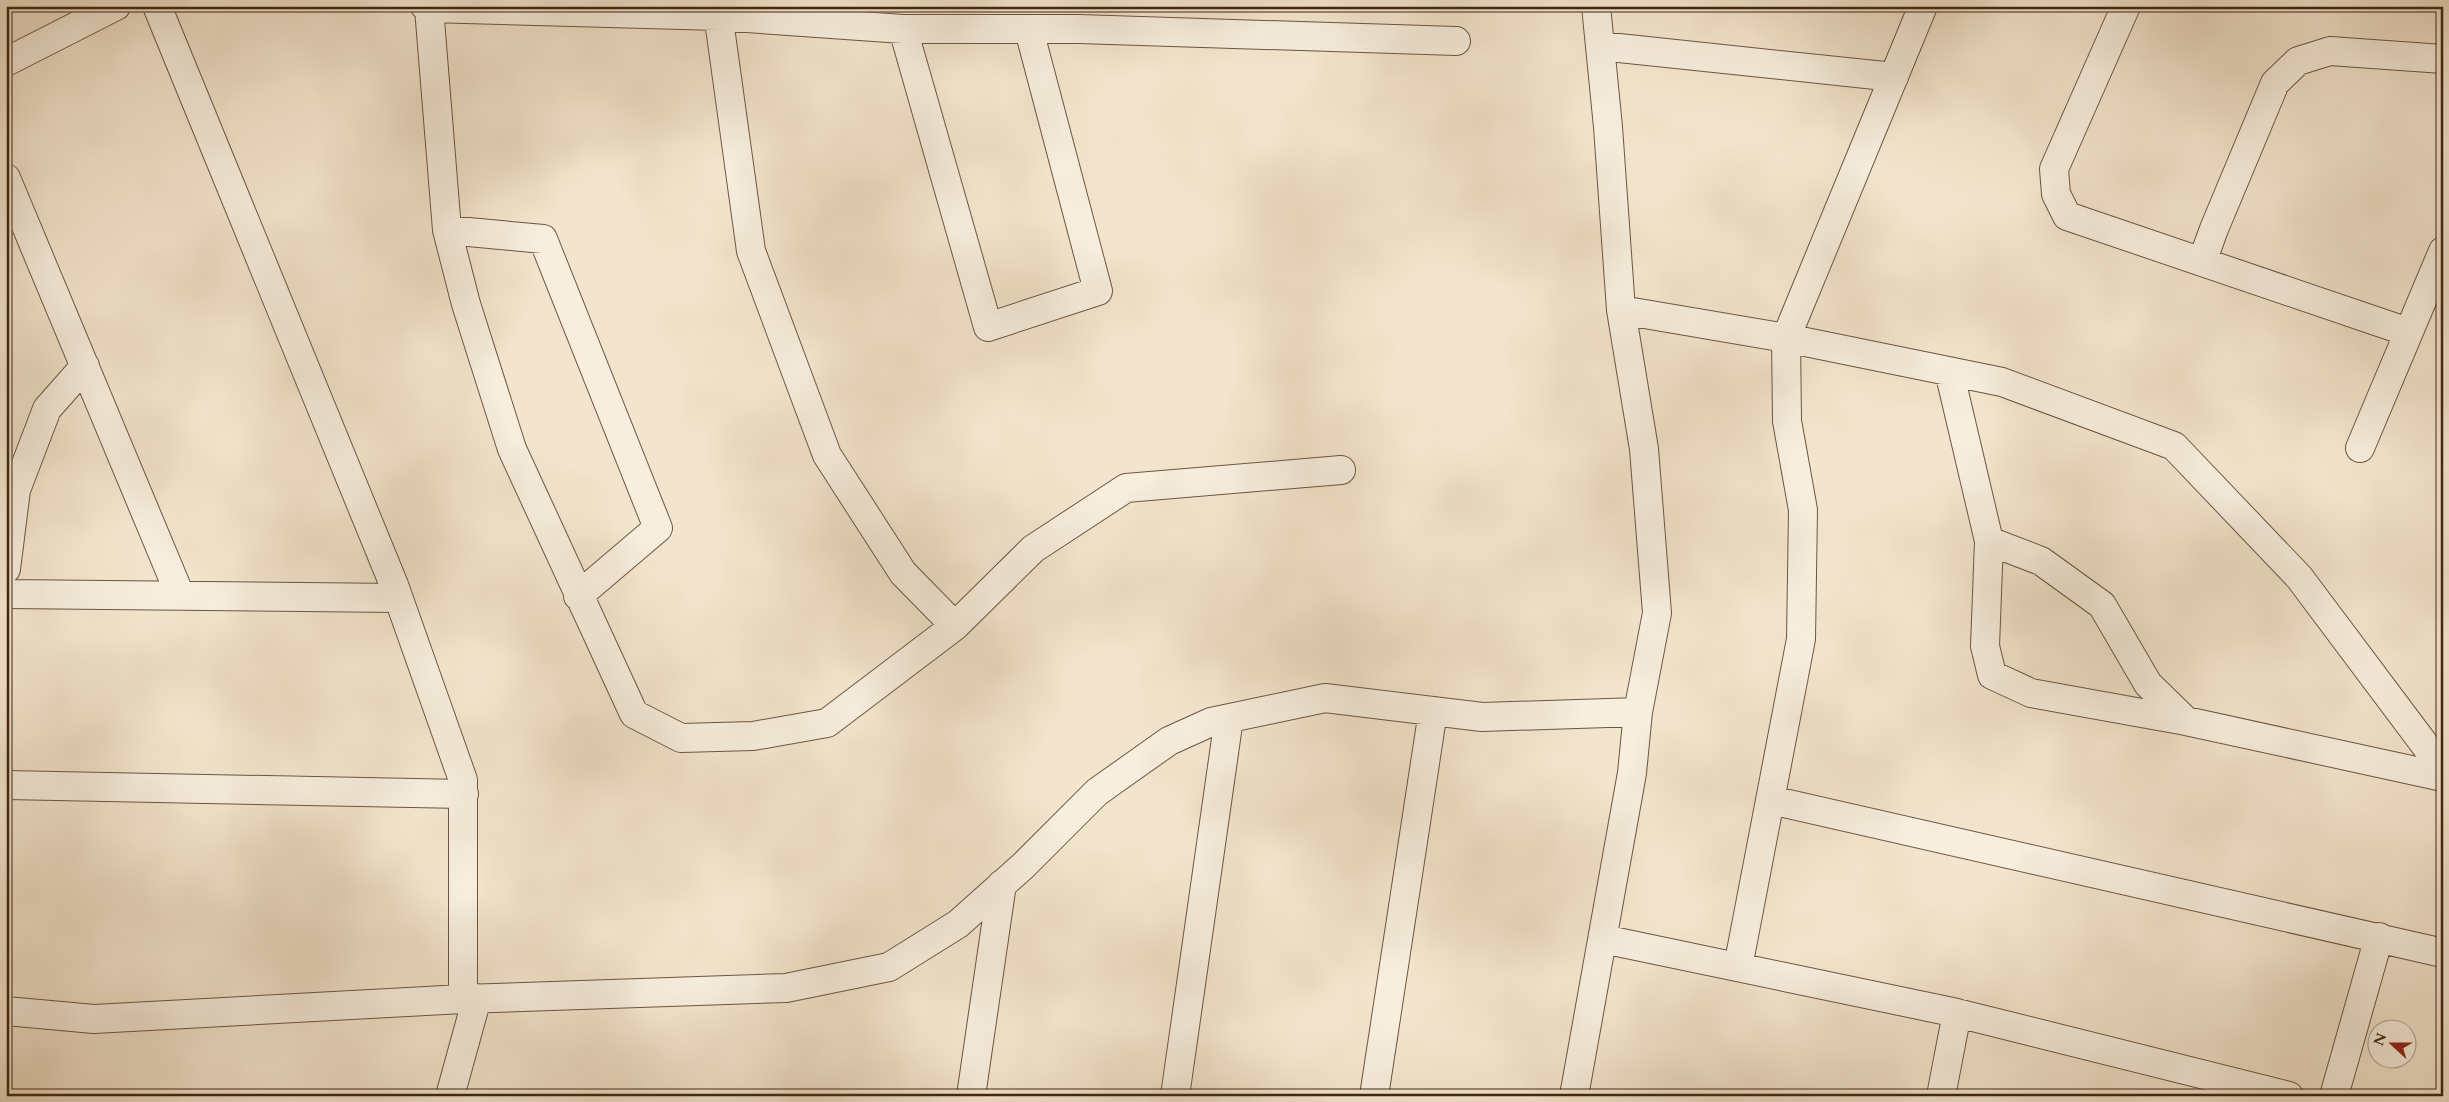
<svg xmlns="http://www.w3.org/2000/svg" width="2449" height="1102" font-family="Cardo,serif">
  <style>
    .lines { fill: none; stroke-linecap: round; stroke-linejoin: round }
    .street-casing { stroke: #6c5642; stroke-width: 30 }
    .street { stroke: #f7eede; stroke-width: 28 }
  </style>
  <rect width="100%" height="100%" fill="#f3e5cd"/>
  <filter id="stains"><feTurbulence type="fractalNoise" baseFrequency=".004" numOctaves="4"/><feColorMatrix values="0 0 0 0 .2 0 0 0 0 .09 0 0 0 0 .02 0 0 0 .5 -.17"/></filter>
  <radialGradient id="worn" r=".72"><stop offset=".6" stop-color="#630" stop-opacity="0"/><stop offset="1" stop-color="#630" stop-opacity=".3"/></radialGradient>
  <g class="lines">
    <g class="street-casing">
      <path id="street" d="M 157,6 L 394,585 L 463,780 L 463,999
        M 425,6 L 429,8 L 718,16 L 903,29 L 1079,29 L 1456,41
        M 717,6 L 751,251 L 827,455 L 903,573 L 955,626 L 1033,549 L 1126,488 L 1341,470
        M 2126,6 L 2054,169 L 2056,194 L 2067,216 L 2408,332
        M 429,8 L 447,230 L 466,304 L 512,449 L 634,714 L 681,738 L 753,736 L 827,723 L 955,626
        M 903,29 L 988,327 L 1098,291 L 1029,30
        M 1600,46 L 1894,77
        M 6,62 L 116,6
        M 6,178 L 180,595
        M 447,230 L 543,239 L 658,528 L 578,596
        M 2202,262 L 2214,229 L 2275,83 L 2298,61 L 2330,51 L 2443,59
        M 1621,310 L 1786,338 L 2002,382 L 2174,446 L 2299,577 L 2443,769
        M 1949,371 L 1989,541 L 2041,561 L 2102,605 L 2148,684 L 2186,721 L 2443,777
        M 2360,448 L 2443,251
        M 1989,541 L 1985,646 L 1992,675 L 2031,693 L 2186,721
        M 6,569 L 16,490 L 47,409 L 85,366
        M 6,594 L 398,598
        M 6,785 L 464,794
        M 1771,800 L 2443,953
        M 1603,939 L 1957,1013 L 2289,1096
        M 1738,967 L 1801,639 L 1803,510 L 1787,421 L 1786,338 L 1923,6
        M 6,1011 L 94,1019 L 463,999 L 786,988 L 889,967 L 958,924 L 1023,866 L 1097,792 L 1169,741 L 1211,722 L 1325,698 L 1482,717 L 1638,712 L 1657,613 L 1644,449 L 1621,310 L 1608,127 L 1596,6
        M 450,1096 L 477,998
        M 971,1096 L 1002,884
        M 1175,1096 L 1229,718
        M 1374,1096 L 1433,711
        M 1574,1096 L 1632,773 L 1638,712
        M 1941,1096 L 1957,1013
        M 2334,1096 L 2379,937"/>
    </g>
    <use href="#street" class="street"/>
  </g>
  <rect width="2449" height="1102" fill="none" stroke="#f3e5cd" stroke-width="25"/>
  <rect x="8" y="8" width="2434" height="1087" fill="none" stroke="#3f2613" stroke-width="2.5"/>
  <rect x="12" y="12" width="2424" height="1077" fill="none" stroke="#3f2613"/>
  <g transform="translate(2392 1044) rotate(291)"><circle r="24" fill="#f7eede" stroke="#ad9e8d"/>
  <path d="M0-4L9 19L0 12L-9 19Z" fill="#8f2418"/>
  <text y="-8" font-size="14" font-weight="bold" text-anchor="middle" fill="#3f2613">N</text>
  </g>
  <rect width="100%" height="100%" filter="url(#stains)"/>
  <rect width="100%" height="100%" fill="url(#worn)"/>
</svg>
